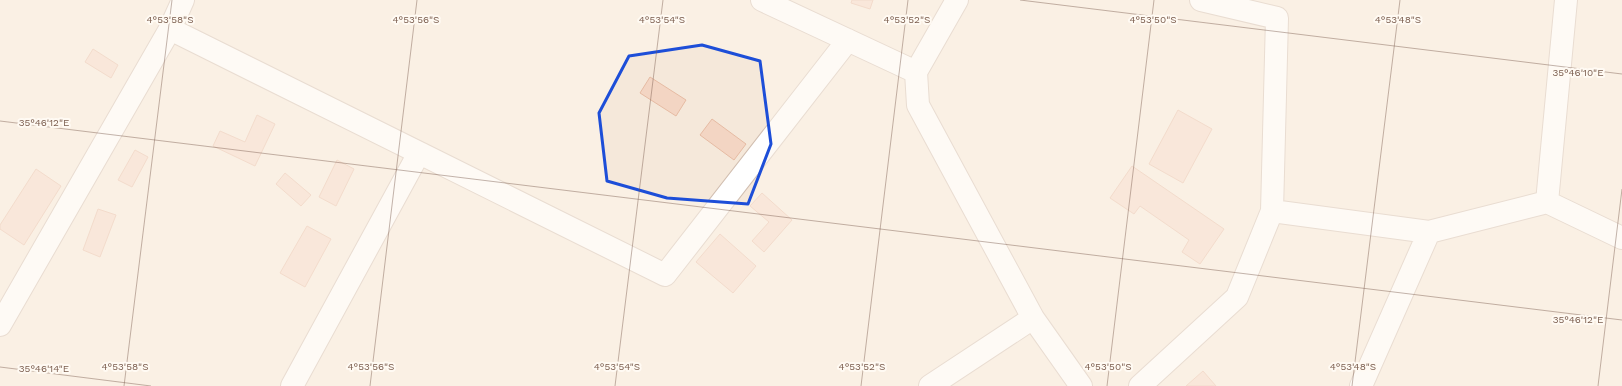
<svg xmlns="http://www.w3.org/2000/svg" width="1622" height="386" font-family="'Work Sans',sans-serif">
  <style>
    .residential { fill: #f5e8da }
    .building { fill: #f3d5c3; stroke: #e6bba3 }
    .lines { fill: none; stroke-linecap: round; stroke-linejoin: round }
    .minor-casing { stroke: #d1beb0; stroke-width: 24 }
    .minor { stroke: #fff; stroke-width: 22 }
    .marked { fill: none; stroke: #1d4ed8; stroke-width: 3; stroke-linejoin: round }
    .ticks { fill: none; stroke: #7a5c4d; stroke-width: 1; stroke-opacity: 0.45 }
    .ticks-label { font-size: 10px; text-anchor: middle; fill: #7a5c4d; stroke: #fffaf3; stroke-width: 4; stroke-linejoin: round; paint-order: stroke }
  </style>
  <rect width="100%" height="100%" fill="#fdf6ec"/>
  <path class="residential" d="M 0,0 L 1622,0 L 1622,386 L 0,386 Z"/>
  <path class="building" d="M 852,0 L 873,0 L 870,9 L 851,3 Z
    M 93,49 L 118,65 L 111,78 L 85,62 Z
    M 650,77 L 686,100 L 676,116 L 640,93 Z
    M 1178,110 L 1212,129 L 1183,183 L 1149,164 Z
    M 257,115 L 275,124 L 255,166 L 213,146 L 220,131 L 245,142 Z
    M 712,119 L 746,144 L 734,160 L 700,135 Z
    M 135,150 L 148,157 L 132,187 L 118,180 Z
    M 337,160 L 354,169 L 336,206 L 319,197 Z
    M 1132,166 L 1224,229 L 1200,264 L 1182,252 L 1189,240 L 1140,206 L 1134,214 L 1110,198 Z
    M 36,169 L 61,186 L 24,245 L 0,229 L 0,225 Z
    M 285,173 L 311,195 L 301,206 L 276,184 Z
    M 762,193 L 792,220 L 764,252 L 752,241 L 769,222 L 750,206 Z
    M 98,209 L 116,215 L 100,257 L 83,250 Z
    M 307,226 L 331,239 L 305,287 L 280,273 Z
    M 720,234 L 756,266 L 733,293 L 696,262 Z
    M 1203,371 L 1216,386 L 1186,386 Z"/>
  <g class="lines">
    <g class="minor-casing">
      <path id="minor" d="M 762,0 L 916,72
        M 957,0 L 916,72 L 918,105 L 1033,318 L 1081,386
        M 170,29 L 665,275 L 848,40
        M 1547,202 L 1622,238
        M 1272,211 L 1429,232 L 1547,202 L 1566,0
        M 0,325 L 170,29 L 183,0
        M 292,386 L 419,153
        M 930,386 L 1033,318
        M 1140,386 L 1237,297 L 1272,211 L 1277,18 L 1201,0
        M 1361,386 L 1429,232"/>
    </g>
    <use href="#minor" class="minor"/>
  </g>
  <path d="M0 0H1622V386H0ZM 702,45 L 760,61 L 771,144 L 748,204 L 667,198 L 607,181 L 599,113 L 629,56 Z" fill="#fdf6ec" fill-opacity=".55" fill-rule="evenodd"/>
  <path class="marked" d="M 702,45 L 760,61 L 771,144 L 748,204 L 667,198 L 607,181 L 599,113 L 629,56 Z"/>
  <path class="ticks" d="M 1020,0 L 1622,74M 0,121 L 1622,320M 0,367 L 151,386M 124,386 L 172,0M 370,386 L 417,0M 615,386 L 663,0M 861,386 L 908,0M 1107,386 L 1154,0M 1352,386 L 1400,0M 1598,386 L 1622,189"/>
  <g class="ticks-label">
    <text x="170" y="23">4°53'58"S</text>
    <text x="416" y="23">4°53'56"S</text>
    <text x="662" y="23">4°53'54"S</text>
    <text x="907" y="23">4°53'52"S</text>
    <text x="1153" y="23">4°53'50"S</text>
    <text x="1398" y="23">4°53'48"S</text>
    <text x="1578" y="76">35°46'10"E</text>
    <text x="44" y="126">35°46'12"E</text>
    <text x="1578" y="323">35°46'12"E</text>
    <text x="125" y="370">4°53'58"S</text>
    <text x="371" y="370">4°53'56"S</text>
    <text x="617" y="370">4°53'54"S</text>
    <text x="862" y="370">4°53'52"S</text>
    <text x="1108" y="370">4°53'50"S</text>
    <text x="1353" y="370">4°53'48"S</text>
    <text x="44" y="372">35°46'14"E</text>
  </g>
</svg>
